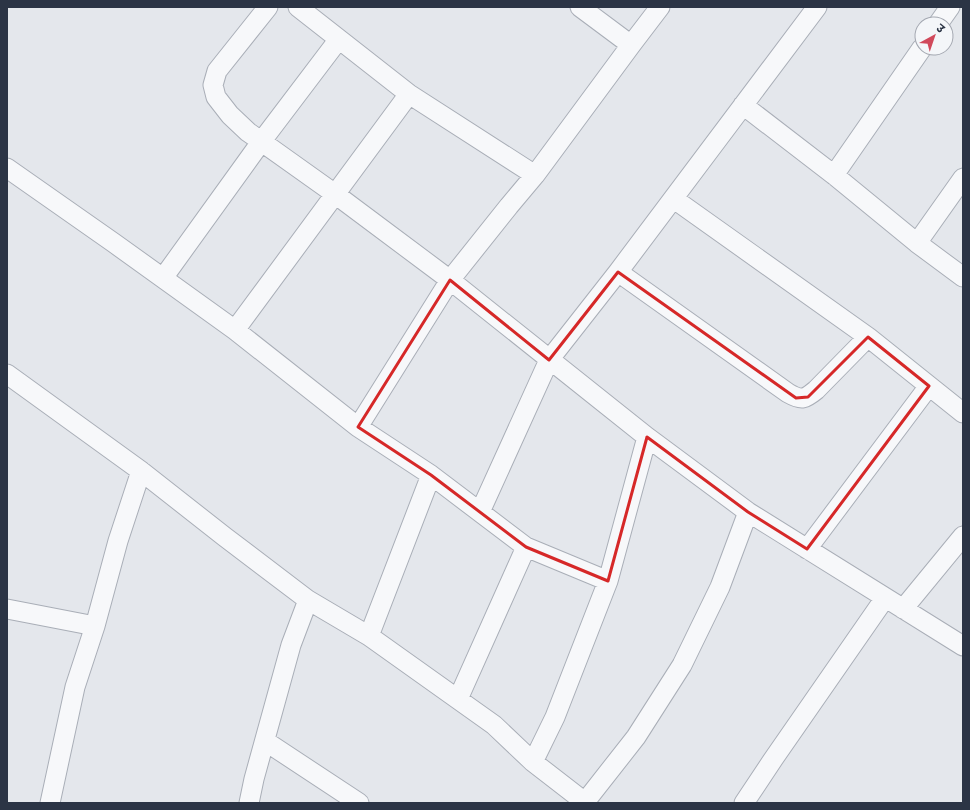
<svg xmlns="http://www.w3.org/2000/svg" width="970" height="810" font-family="Poppins,'Noto Sans Devanagari',sans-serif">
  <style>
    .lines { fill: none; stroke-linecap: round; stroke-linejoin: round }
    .minor-casing { stroke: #a9aeb7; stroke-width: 21 }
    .minor { stroke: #f7f8fa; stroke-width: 19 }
    .marked { fill: none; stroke: #d62828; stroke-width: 3; stroke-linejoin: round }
  </style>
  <rect width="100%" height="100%" fill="#e4e7ec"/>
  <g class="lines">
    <g class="minor-casing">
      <path id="minor" d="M 268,7 L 217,71 L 213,85 L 216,97 L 230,115 L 248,132 L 335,194 L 450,280 L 647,437 L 748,512 L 963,646
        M 298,7 L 409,94 L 535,175
        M 580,7 L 631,45
        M 938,24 L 950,7
        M 743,105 L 834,175 L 917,243 L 963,277
        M 7,168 L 114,243 L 235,330 L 358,427 L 431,475 L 526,547 L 608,581
        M 834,175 L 922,48
        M 674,199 L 868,337 L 963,413
        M 917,243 L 963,178
        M 618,272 L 788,393 C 802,401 805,399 816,390 L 868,337
        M 163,278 L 261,142 L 339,39
        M 235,330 L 409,94
        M 7,374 L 141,471 L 225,537 L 308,600 L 369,636 L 494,725 L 533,762 L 586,803
        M 358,427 L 450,280 L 509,206 L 535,175 L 631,45 L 660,7
        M 480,512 L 549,360 L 618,272 L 817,7
        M 807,549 L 929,386
        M 7,609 L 95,626
        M 903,609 L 963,536
        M 369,636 L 431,475
        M 458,699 L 526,547
        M 265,741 L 359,803
        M 533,762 L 555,717 L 608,581 L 647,437
        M 585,802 L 636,737 L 682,665 L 720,587 L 748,512
        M 50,803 L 75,687 L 95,626 L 118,541 L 141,471
        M 249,803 L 254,779 L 291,645 L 308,600
        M 744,803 L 774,758 L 885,598"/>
    </g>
    <use href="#minor" class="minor"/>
  </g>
  <path class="marked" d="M 618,272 L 796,398 L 808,397 L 868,337 L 929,386 L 807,549 L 748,512 L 647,437 L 608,581 L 526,547 L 431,475 L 358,427 L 450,280 L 549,360 Z"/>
  <rect width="970" height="810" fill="none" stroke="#2b3445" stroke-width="16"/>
  <g transform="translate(934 36) rotate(40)"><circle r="19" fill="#f4f6f9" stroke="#a4a8b1"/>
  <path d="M0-3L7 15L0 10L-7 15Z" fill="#d1495b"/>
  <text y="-6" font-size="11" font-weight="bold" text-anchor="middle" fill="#2b3445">उ</text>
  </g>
</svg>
